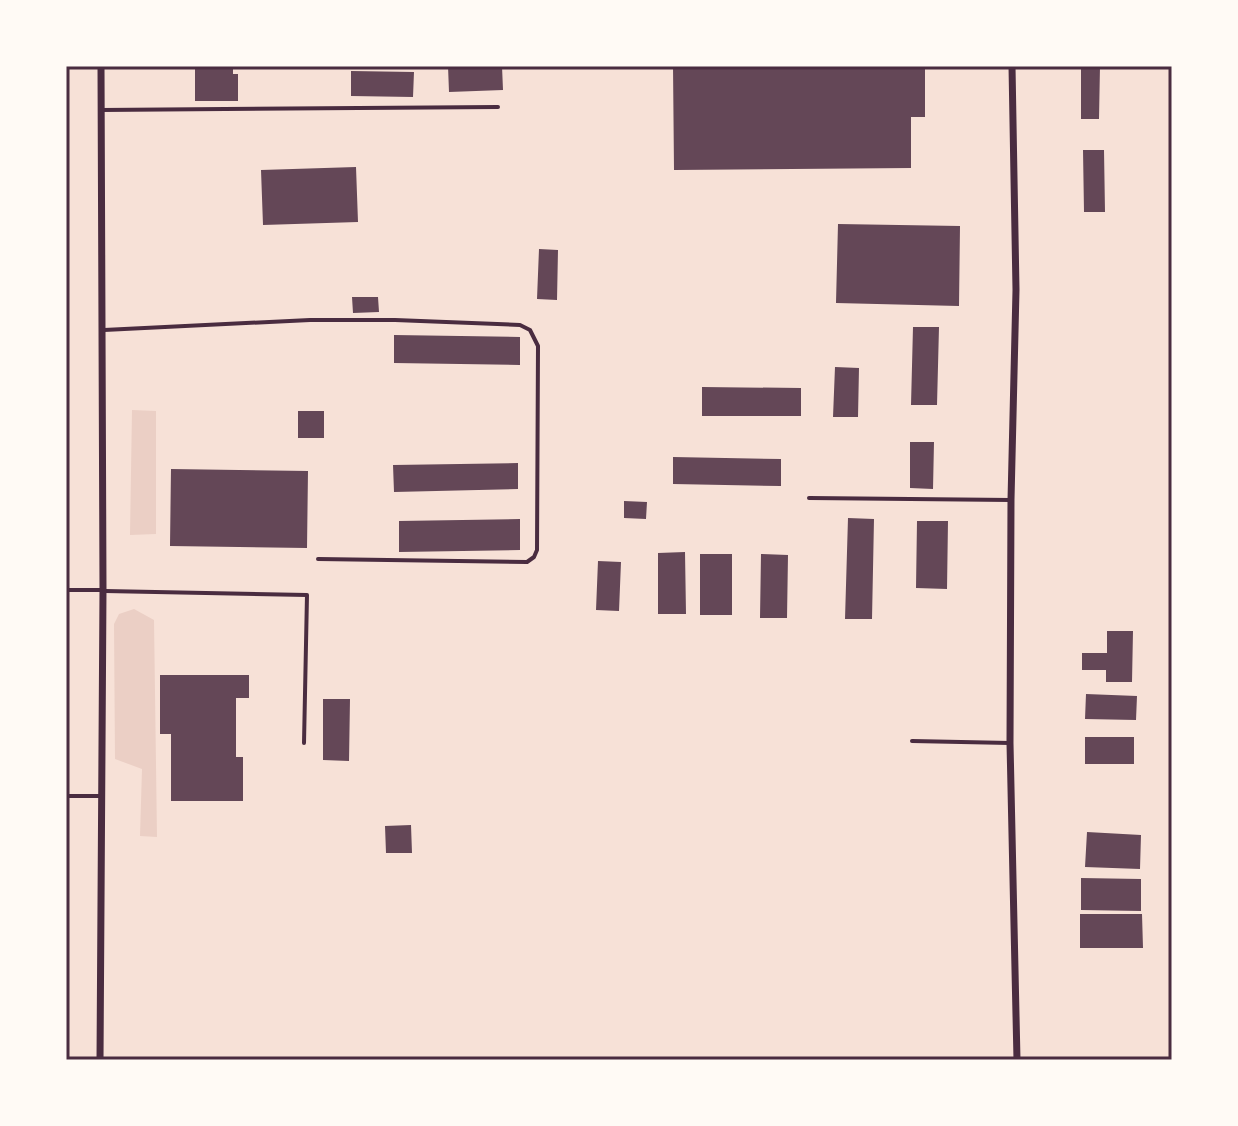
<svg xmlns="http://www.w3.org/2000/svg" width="1238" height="1126" font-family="'Open Sans',sans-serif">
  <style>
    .green { fill: #ebcfc5 }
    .building { fill: #644757 }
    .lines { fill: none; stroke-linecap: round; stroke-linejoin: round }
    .service { stroke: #4a2c40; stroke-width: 4 }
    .minor { stroke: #4a2c40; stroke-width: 7 }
    .neatline { fill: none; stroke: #4a2c40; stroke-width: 3 }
  </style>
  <rect width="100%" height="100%" fill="#f7e1d7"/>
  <path class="green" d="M 132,410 L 156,411 L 156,534 L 130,535 Z
    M 134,609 L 154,620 L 157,837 L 140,836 L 142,769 L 115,759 L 114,624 L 119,614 Z"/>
  <path class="building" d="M 195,66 L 233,66 L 233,74 L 238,74 L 238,101 L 195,101 Z
    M 448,66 L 502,66 L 503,90 L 449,92 Z
    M 673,66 L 925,66 L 925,117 L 911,117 L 911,168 L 674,170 Z
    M 1081,66 L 1100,66 L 1099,119 L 1081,119 Z
    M 351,71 L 414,72 L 413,97 L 351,96 Z
    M 1083,150 L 1104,150 L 1105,212 L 1084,212 Z
    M 356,167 L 358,222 L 263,225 L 261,170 Z
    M 838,224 L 960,226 L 959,306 L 836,303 Z
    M 539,249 L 558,250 L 557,300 L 537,299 Z
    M 352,297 L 378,297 L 379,312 L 353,313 Z
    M 913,327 L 939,327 L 937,405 L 911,405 Z
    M 394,335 L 520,337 L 520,365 L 394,363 Z
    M 835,367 L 859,368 L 858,417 L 833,417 Z
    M 702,387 L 801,388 L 801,416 L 702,416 Z
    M 298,411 L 324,411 L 324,438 L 298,438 Z
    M 910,442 L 934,442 L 933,489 L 910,488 Z
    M 673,457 L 781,459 L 781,486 L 673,484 Z
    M 518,463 L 518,489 L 394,492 L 393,465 Z
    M 171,469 L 308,471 L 307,548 L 170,546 Z
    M 624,501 L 647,502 L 646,519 L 624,518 Z
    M 848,518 L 874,519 L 872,619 L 845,619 Z
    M 520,519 L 520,550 L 399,552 L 399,521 Z
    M 917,521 L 948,521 L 947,589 L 916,588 Z
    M 685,552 L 686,614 L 658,614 L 658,553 Z
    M 700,554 L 732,554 L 732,615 L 700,615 Z
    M 761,554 L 788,555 L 787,618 L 760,618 Z
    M 598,561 L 621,562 L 619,611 L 596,610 Z
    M 1107,631 L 1133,631 L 1132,682 L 1106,682 L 1106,670 L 1082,670 L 1082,653 L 1107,653 Z
    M 160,675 L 249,675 L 249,698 L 236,698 L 236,757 L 243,757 L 243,801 L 171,801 L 171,734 L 160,734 Z
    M 1086,694 L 1137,696 L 1136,720 L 1085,719 Z
    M 323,699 L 350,699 L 349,761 L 323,760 Z
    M 1085,737 L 1134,737 L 1134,764 L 1085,764 Z
    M 411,825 L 412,853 L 386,853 L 385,826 Z
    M 1087,832 L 1141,835 L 1140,869 L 1085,867 Z
    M 1081,878 L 1141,879 L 1141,911 L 1081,910 Z
    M 1080,914 L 1142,914 L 1143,948 L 1080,948 Z"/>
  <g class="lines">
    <path class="service" d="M 101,110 L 498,107
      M 104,330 L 310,320 L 395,320 L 520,325 L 530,330 L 538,346 L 537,550 L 534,557 L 527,562 L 318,559
      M 809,498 L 1011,500
      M 66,590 L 103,590
      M 105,591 L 307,595 L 304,743
      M 912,741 L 1010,743
      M 66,796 L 101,796"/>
    <path class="minor" d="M 1012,66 L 1016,290 L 1011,500 L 1010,743 L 1017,1060
      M 100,1060 L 103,590 L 101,66"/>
  </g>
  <rect width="1238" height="1126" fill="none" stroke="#fffaf5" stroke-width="136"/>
  <rect x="68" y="68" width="1102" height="990" class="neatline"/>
</svg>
